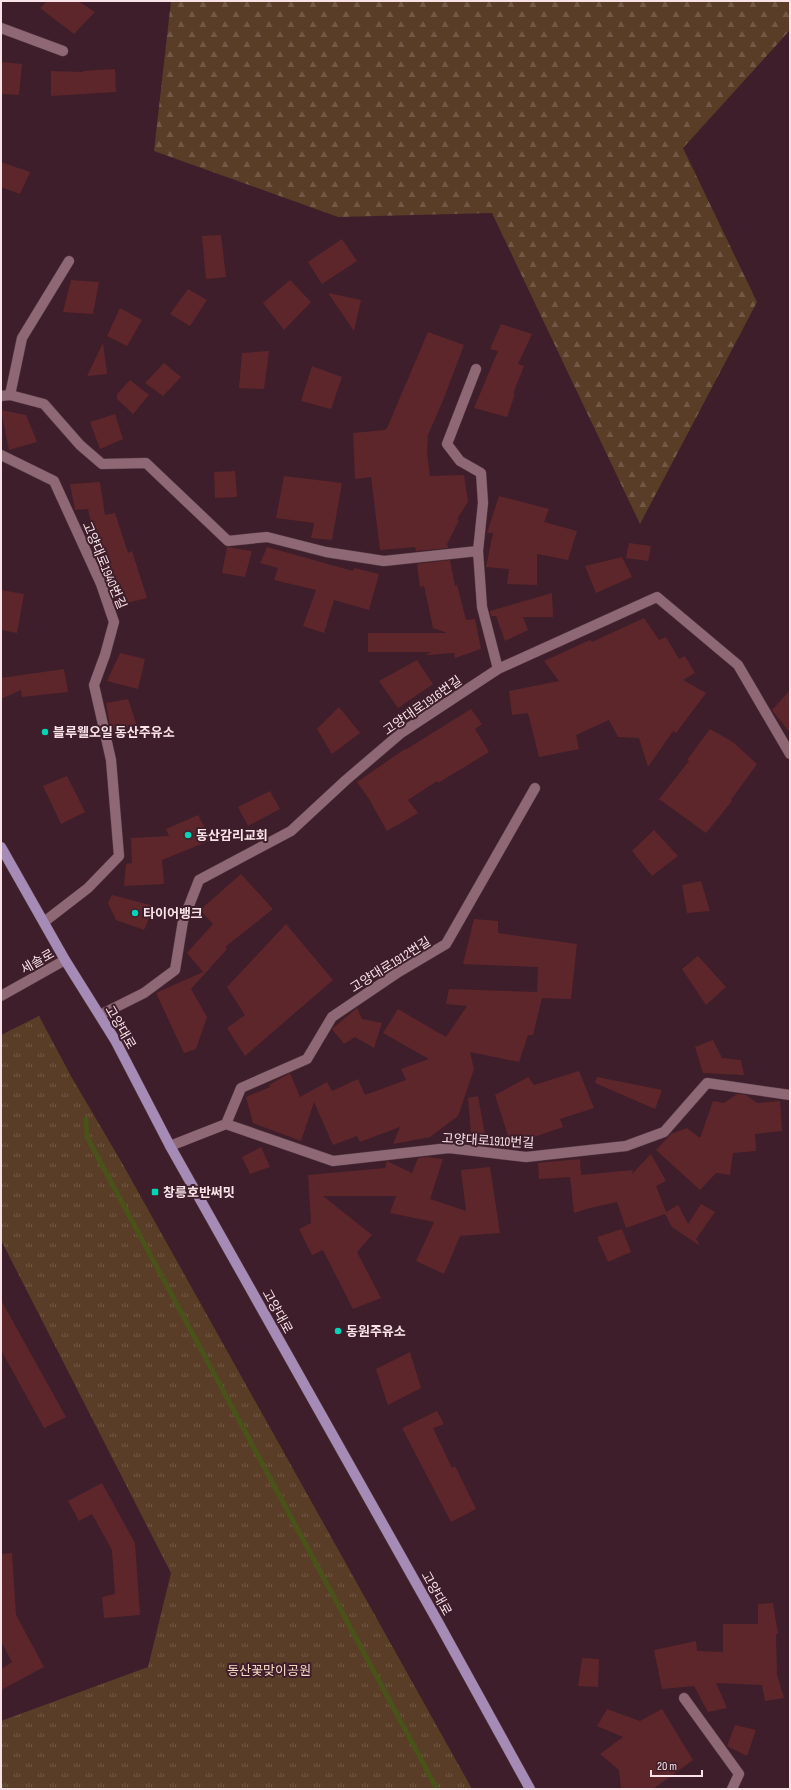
<svg xmlns="http://www.w3.org/2000/svg" width="791" height="1790" font-family="'Sofia Sans Condensed','Noto Sans KR',sans-serif">
  <style>
    .grass { fill: url(#grass-tufts) }
    .forest { fill: url(#forest-firs) }
    .lines { fill: none; stroke-linecap: round; stroke-linejoin: round }
    .stream { stroke: #495219; stroke-width: 5 }
    .building { fill: #5d262b }
    .minor-casing { stroke: #573c46; stroke-width: 11 }
    .major-casing { stroke: #573c46; stroke-width: 11 }
    .minor { stroke: #8f6875; stroke-width: 10 }
    .major { stroke: #a68bb6; stroke-width: 10 }
    .poi-dot { fill: #01d5b7; stroke: #3e1e2a; stroke-width: 1.5 }
    .labels { text-anchor: middle; stroke-width: 4; stroke-linejoin: round; paint-order: stroke }
    .street-label { font-size: 13px; fill: #f9e3e9; stroke: #3e1e2a }
    .poi-label { font-size: 13px; font-weight: bold; fill: #f9e3e9; stroke: #3e1e2a; text-anchor: start }
    .park-label { font-size: 13px; fill: #f8dac4; stroke: #3e1e2a }
  </style>
  <defs>
    <pattern id="grass-tufts" width="24" height="20" patternUnits="userSpaceOnUse"><rect width="24" height="20" fill="#5a3d27"/><path d="M3 7l-1-3M5 7V3M7 7l1-3M15 17l-1-3M17 17v-4M19 17l1-3" fill="none" stroke="#725946"/></pattern>
    <pattern id="forest-firs" width="22" height="20" patternUnits="userSpaceOnUse"><rect width="22" height="20" fill="#5a3d27"/><path d="M5 1l3.5 6h-7zM16 11l3.5 6h-7z" fill="#725946"/></pattern>
  </defs>
  <rect width="100%" height="100%" fill="#3e1e2a"/>
  <path class="grass" d="M 39,1016 L 72,1078 L 122,1163 L 472,1789 L 1,1789 L 1,1721 L 148,1667 L 171,1573 L 1,1240 L 1,1035 Z"/>
  <path class="forest" d="M 171,1 L 790,1 L 790,30 L 683,148 L 757,302 L 640,524 L 492,213 L 338,217 L 154,151 Z"/>
  <g class="lines">
    <path class="stream" d="M 86,1119 L 87,1137 L 437,1789"/>
  </g>
  <path class="building" d="M 47,1 L 78,1 L 95,12 L 74,34 L 40,8 Z
    M 1,62 L 22,64 L 19,95 L 1,94 Z
    M 115,69 L 116,92 L 51,96 L 51,71 L 83,72 L 83,71 Z
    M 1,162 L 30,172 L 20,194 L 1,187 Z
    M 221,235 L 226,277 L 206,279 L 202,236 Z
    M 342,239 L 357,261 L 322,284 L 308,262 Z
    M 71,280 L 99,282 L 93,314 L 63,312 Z
    M 290,280 L 311,302 L 284,330 L 263,303 Z
    M 188,289 L 207,300 L 190,326 L 170,314 Z
    M 328,293 L 361,300 L 354,331 Z
    M 120,308 L 142,320 L 127,346 L 107,336 Z
    M 501,324 L 532,334 L 518,364 L 524,366 L 513,394 L 515,394 L 507,417 L 474,408 L 498,351 L 490,349 Z
    M 428,332 L 464,345 L 444,398 L 428,435 L 427,453 L 430,476 L 464,475 L 468,502 L 457,519 L 459,520 L 447,544 L 448,548 L 416,551 L 415,547 L 380,550 L 371,477 L 355,479 L 353,433 L 385,430 L 387,428 Z
    M 103,343 L 107,374 L 87,376 Z
    M 269,351 L 264,389 L 239,388 L 242,353 Z
    M 164,363 L 181,377 L 163,396 L 145,383 Z
    M 312,366 L 342,377 L 331,409 L 301,401 Z
    M 130,380 L 149,395 L 133,414 L 117,399 L 117,394 Z
    M 1,410 L 26,415 L 37,442 L 9,450 Z
    M 115,414 L 123,439 L 100,449 L 90,422 Z
    M 235,471 L 237,497 L 215,498 L 214,472 Z
    M 284,476 L 342,483 L 332,540 L 311,538 L 314,523 L 276,518 Z
    M 100,482 L 105,515 L 115,513 L 128,553 L 132,551 L 147,598 L 119,605 L 99,545 L 96,546 L 88,509 L 75,510 L 70,484 Z
    M 499,496 L 549,509 L 544,522 L 577,531 L 568,560 L 537,554 L 537,585 L 507,584 L 509,569 L 486,567 L 493,533 L 487,533 Z
    M 629,543 L 651,546 L 648,561 L 626,558 Z
    M 227,547 L 252,551 L 245,577 L 222,573 Z
    M 267,547 L 353,571 L 354,568 L 379,574 L 369,610 L 334,600 L 324,633 L 303,626 L 316,590 L 274,580 L 278,568 L 260,563 Z
    M 622,557 L 632,577 L 596,593 L 585,566 Z
    M 450,560 L 455,586 L 457,585 L 466,620 L 475,619 L 481,649 L 455,658 L 454,653 L 425,655 L 431,652 L 368,652 L 368,633 L 447,633 L 433,628 L 424,586 L 420,587 L 417,564 Z
    M 1,590 L 24,594 L 17,633 L 1,630 Z
    M 552,593 L 553,617 L 523,617 L 528,630 L 505,641 L 496,616 L 491,616 L 490,611 Z
    M 644,618 L 659,640 L 666,637 L 679,659 L 685,656 L 695,673 L 683,680 L 706,693 L 676,733 L 673,731 L 648,767 L 639,738 L 618,737 L 609,720 L 576,735 L 579,749 L 539,757 L 528,713 L 512,715 L 509,691 L 559,681 L 544,661 L 590,640 L 592,642 Z
    M 120,653 L 145,659 L 138,689 L 107,681 Z
    M 417,660 L 433,684 L 398,708 L 379,681 Z
    M 64,669 L 68,692 L 22,697 L 21,690 L 1,699 L 1,678 Z
    M 790,690 L 790,733 L 772,710 Z
    M 128,699 L 137,726 L 111,731 L 106,703 Z
    M 339,707 L 360,733 L 332,754 L 317,729 Z
    M 471,709 L 482,724 L 475,729 L 489,752 L 438,783 L 437,781 L 408,800 L 418,813 L 387,831 L 369,799 L 357,782 L 405,749 L 405,750 Z
    M 710,729 L 733,742 L 757,764 L 731,800 L 732,801 L 706,833 L 659,799 L 689,761 L 687,760 Z
    M 67,776 L 85,812 L 61,824 L 43,786 Z
    M 270,791 L 280,809 L 248,826 L 238,807 Z
    M 198,815 L 211,840 L 162,860 L 164,884 L 124,886 L 126,864 L 132,863 L 131,838 L 169,836 L 166,829 Z
    M 654,830 L 678,856 L 652,876 L 632,851 Z
    M 241,874 L 273,909 L 225,947 L 227,949 L 191,989 L 207,1017 L 196,1049 L 184,1053 L 156,993 L 203,972 L 187,953 L 213,924 L 200,910 Z
    M 701,881 L 710,911 L 687,913 L 682,885 Z
    M 112,895 L 154,906 L 144,930 L 116,920 L 108,903 Z
    M 474,919 L 498,921 L 498,933 L 577,944 L 571,999 L 542,998 L 533,1035 L 528,1035 L 519,1062 L 470,1052 L 474,1069 L 458,1116 L 430,1137 L 393,1144 L 400,1127 L 360,1142 L 357,1136 L 333,1145 L 314,1102 L 301,1141 L 253,1123 L 246,1097 L 270,1087 L 269,1085 L 290,1073 L 300,1097 L 327,1082 L 332,1091 L 358,1079 L 365,1095 L 406,1080 L 401,1069 L 429,1059 L 383,1033 L 398,1009 L 446,1037 L 467,1006 L 446,1004 L 449,989 L 537,992 L 538,967 L 463,964 Z
    M 286,924 L 333,980 L 245,1056 L 227,1028 L 245,1015 L 227,987 Z
    M 698,956 L 726,987 L 706,1005 L 682,969 Z
    M 357,1008 L 362,1019 L 382,1023 L 374,1048 L 355,1037 L 344,1044 L 332,1029 Z
    M 713,1040 L 722,1058 L 741,1060 L 744,1075 L 703,1073 L 695,1047 Z
    M 579,1071 L 594,1108 L 560,1119 L 563,1127 L 511,1145 L 495,1095 L 528,1077 L 534,1085 Z
    M 597,1077 L 662,1090 L 655,1109 L 595,1083 Z
    M 737,1094 L 746,1095 L 757,1103 L 780,1101 L 782,1131 L 755,1134 L 756,1151 L 733,1153 L 730,1175 L 716,1173 L 700,1190 L 656,1150 L 671,1134 L 687,1128 L 700,1138 L 713,1101 L 724,1103 Z
    M 478,1096 L 487,1146 L 472,1144 L 468,1098 Z
    M 261,1147 L 270,1167 L 250,1174 L 242,1157 Z
    M 651,1154 L 666,1181 L 656,1186 L 666,1212 L 678,1205 L 688,1224 L 701,1204 L 715,1212 L 696,1239 L 700,1246 L 672,1227 L 665,1214 L 626,1228 L 617,1202 L 590,1208 L 574,1213 L 570,1177 L 539,1179 L 538,1163 L 580,1159 L 581,1175 L 633,1170 L 632,1174 Z
    M 427,1157 L 443,1159 L 430,1199 L 466,1211 L 461,1170 L 490,1167 L 500,1233 L 460,1236 L 444,1274 L 416,1261 L 434,1222 L 390,1213 L 396,1196 L 323,1196 L 372,1235 L 357,1252 L 381,1298 L 353,1309 L 323,1250 L 312,1255 L 299,1229 L 311,1223 L 308,1175 L 385,1168 L 387,1161 L 412,1173 L 418,1158 Z
    M 622,1229 L 631,1252 L 608,1262 L 597,1237 Z
    M 1,1300 L 66,1417 L 44,1428 L 1,1350 Z
    M 410,1352 L 421,1388 L 388,1405 L 376,1369 Z
    M 437,1411 L 444,1424 L 433,1428 L 452,1468 L 455,1466 L 476,1509 L 451,1522 L 402,1428 Z
    M 102,1483 L 135,1543 L 140,1615 L 104,1618 L 102,1597 L 115,1594 L 112,1550 L 92,1514 L 79,1521 L 68,1501 Z
    M 12,1553 L 16,1615 L 44,1667 L 1,1690 L 1,1669 L 12,1662 L 1,1641 L 1,1554 Z
    M 773,1603 L 778,1634 L 776,1634 L 777,1675 L 784,1698 L 765,1701 L 762,1685 L 716,1683 L 727,1708 L 708,1712 L 694,1686 L 662,1689 L 654,1650 L 696,1641 L 697,1651 L 723,1652 L 723,1624 L 758,1624 L 758,1604 Z
    M 582,1658 L 599,1659 L 598,1687 L 578,1686 Z
    M 607,1709 L 640,1721 L 662,1709 L 693,1760 L 653,1789 L 621,1789 L 619,1770 L 600,1754 L 623,1737 L 597,1726 Z
    M 735,1725 L 756,1730 L 747,1756 L 727,1746 Z"/>
  <g class="lines">
    <g class="minor-casing">
      <path id="minor" d="M 1,28 L 63,51
        M 476,369 L 447,444 L 460,461 L 481,473 L 483,503 L 478,551
        M 10,395 L 22,338 L 69,261
        M 1,396 L 10,395 L 44,404 L 80,445 L 102,464 L 146,463 L 228,541 L 267,537 L 326,552 L 384,561 L 478,551 L 482,607 L 498,669
        M 1,455 L 54,481 L 101,584 L 114,622 L 105,655 L 94,685 L 111,760 L 119,856 L 88,888 L 44,922
        M 1,996 L 65,960
        M 100,1015 L 144,993 L 175,970 L 183,921 L 199,880 L 291,831 L 346,780 L 401,733 L 498,669 L 657,597 L 738,665 L 790,754
        M 226,1124 L 241,1088 L 307,1059 L 332,1017 L 397,973 L 446,944 L 535,788
        M 170,1146 L 226,1124 L 333,1161 L 449,1148 L 526,1157 L 626,1146 L 664,1132 L 707,1083 L 790,1095
        M 684,1698 L 739,1774 L 732,1789"/>
    </g>
    <g class="major-casing">
      <path id="major" d="M 1,847 L 65,960 L 115,1040 L 170,1146 L 438,1622 L 530,1789"/>
    </g>
    <use href="#minor" class="minor"/>
    <use href="#major" class="major"/>
  </g>
  <g class="poi-dot">
    <circle cx="45" cy="732" r="4"/>
    <circle cx="188" cy="835" r="4"/>
    <circle cx="135" cy="913" r="4"/>
    <rect x="151" y="1188" width="8" height="8" rx="2"/>
    <circle cx="338" cy="1331" r="4"/>
  </g>
  <g class="labels">
    <g class="street-label">
      <text transform="translate(105 565) rotate(67)" y="5">고양대로1940번길</text>
      <text transform="translate(422 705) rotate(-35)" y="5">고양대로1916번길</text>
      <text transform="translate(37 961) rotate(-30)" y="5">세솔로</text>
      <text transform="translate(390 964) rotate(-32)" y="5">고양대로1912번길</text>
      <text transform="translate(121 1027) rotate(60)" y="5">고양대로</text>
      <text transform="translate(488 1140) rotate(3)" y="5">고양대로1910번길</text>
      <text transform="translate(278 1311) rotate(61)" y="5">고양대로</text>
      <text transform="translate(437 1593) rotate(61)" y="5">고양대로</text>
    </g>
    <g class="poi-label">
      <text x="53" y="737">블루웰오일 동산주유소</text>
      <text x="196" y="840">동산감리교회</text>
      <text x="143" y="918">타이어뱅크</text>
      <text x="163" y="1197">창릉호반써밋</text>
      <text x="346" y="1336">동원주유소</text>
    </g>
    <g class="park-label">
      <text x="269" y="1675">동산꽃맞이공원</text>
    </g>
  </g>
  <rect width="791" height="1790" fill="none" stroke="#f9e3e9" stroke-width="4"/>
  <path d="M651 1770v6h51v-6" fill="none" stroke="#f9e3e9" stroke-width="2"/>
  <text x="657" y="1770" font-size="12" fill="#f9e3e9" stroke="#3e1e2a" stroke-width="3" paint-order="stroke">20 m</text>
</svg>
